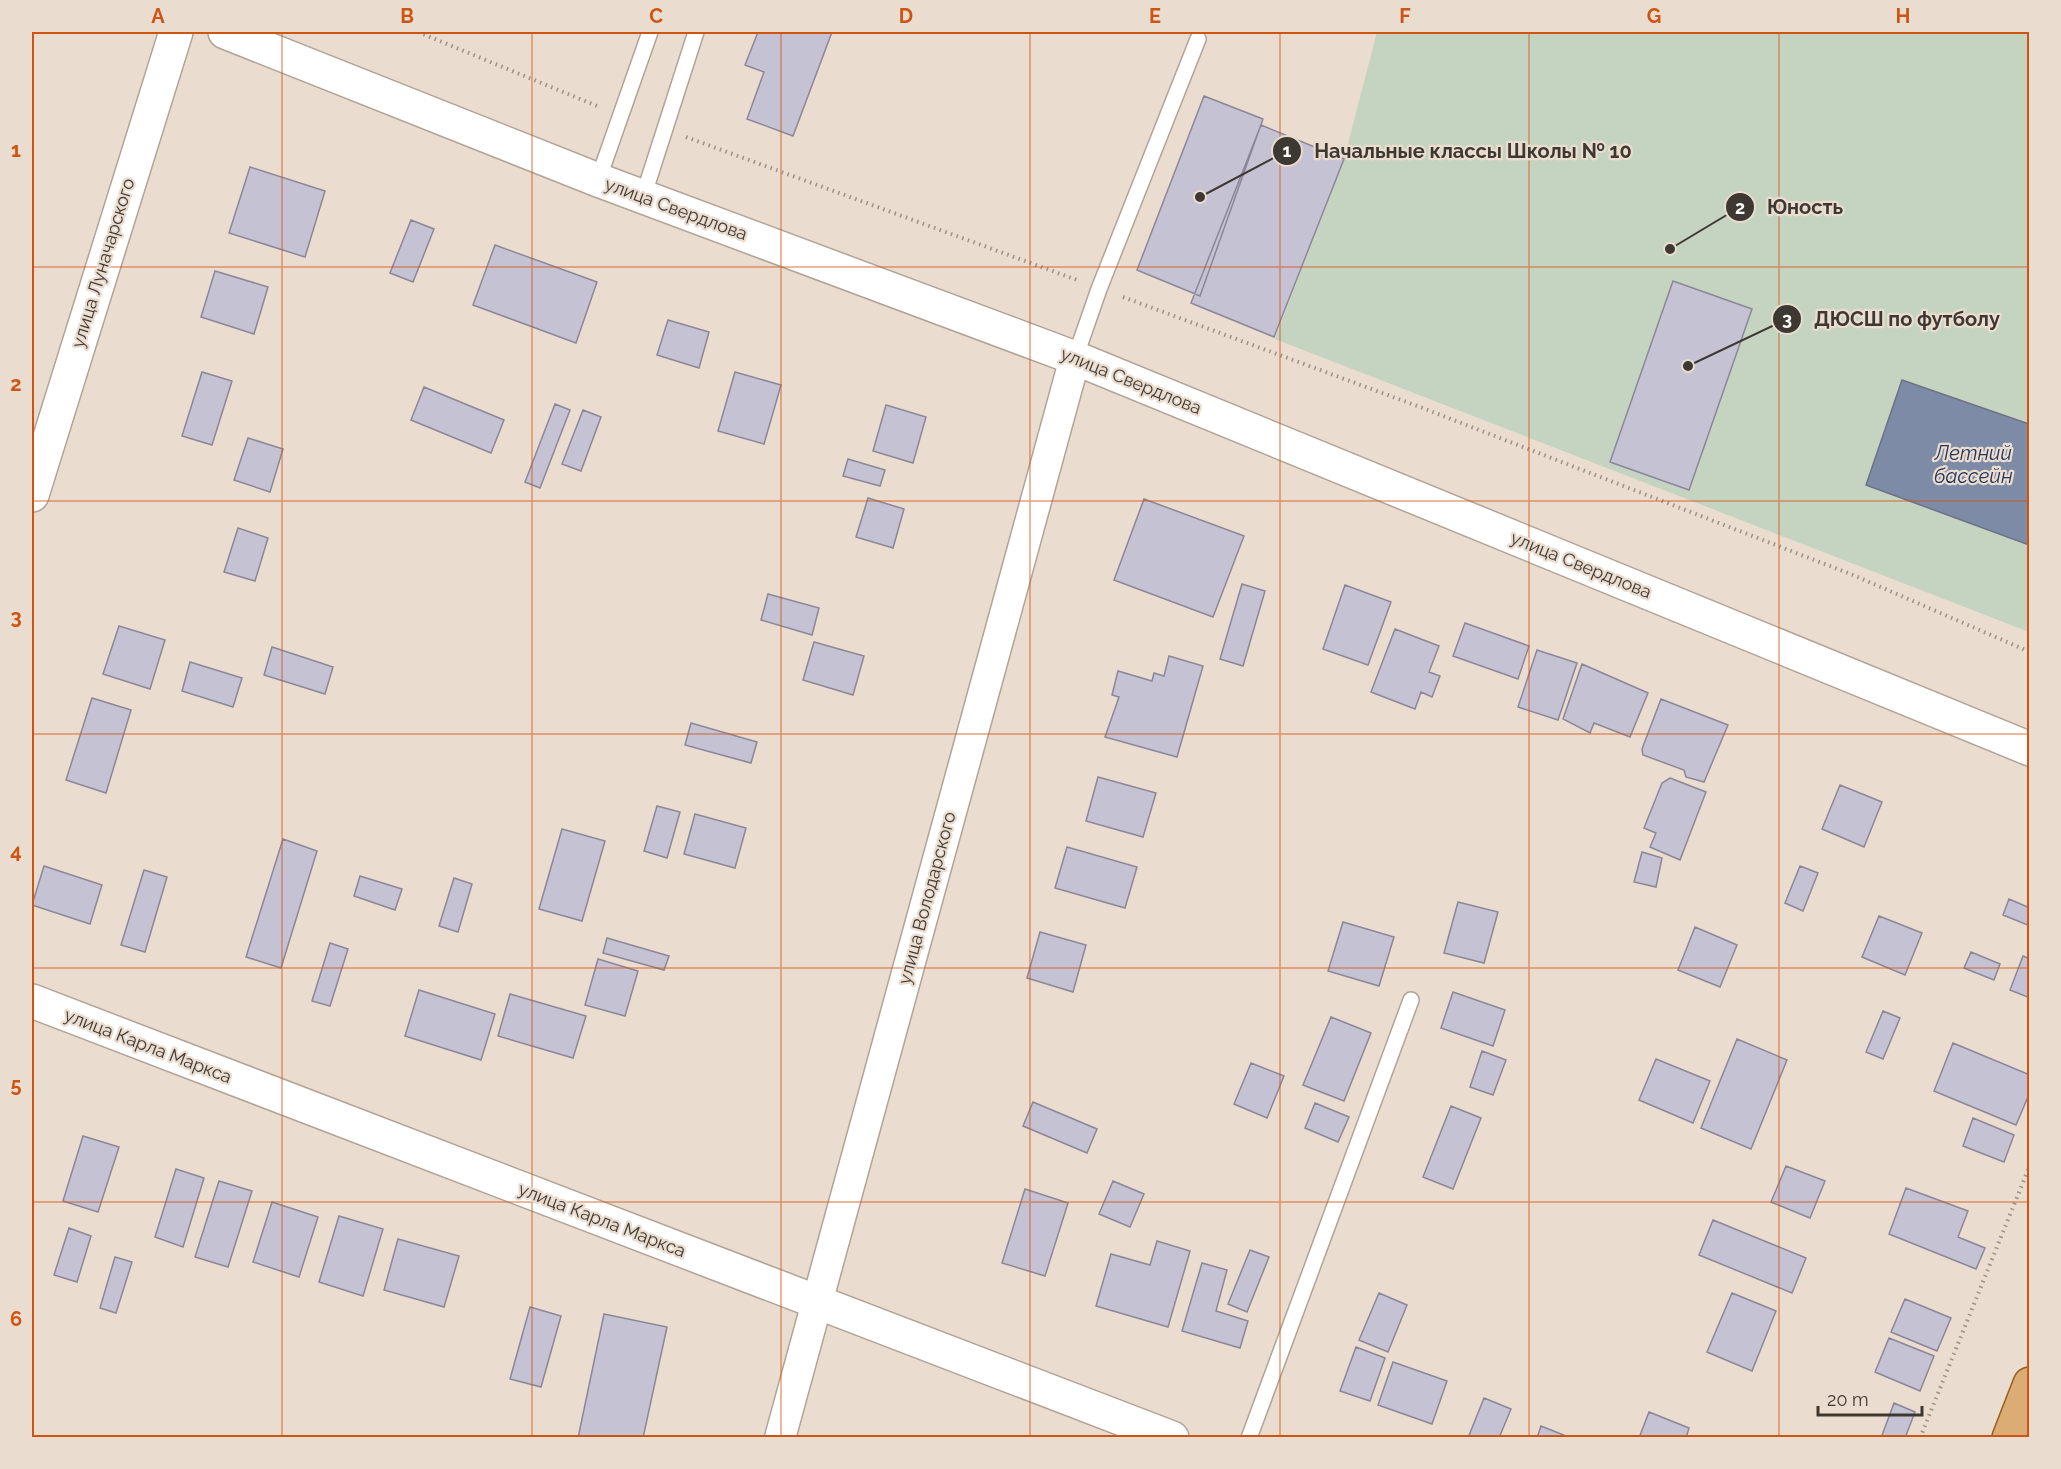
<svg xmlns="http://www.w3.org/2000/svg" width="2061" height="1469" font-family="Raleway,sans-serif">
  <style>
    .green { fill: #c5d3c1 }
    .water { fill: #7e8ba7; stroke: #6b7284; stroke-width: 1.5 }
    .building { fill: #c5c2d4; stroke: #8b8798; stroke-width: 1.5 }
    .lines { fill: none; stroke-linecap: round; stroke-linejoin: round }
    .service-casing { stroke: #b1a396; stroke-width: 18 }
    .minor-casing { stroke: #b1a396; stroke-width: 33 }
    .tertiary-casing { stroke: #b1a396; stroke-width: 36 }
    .primary-casing { stroke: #945f20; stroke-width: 36 }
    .path { stroke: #9c9288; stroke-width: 4; stroke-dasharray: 1.5 4.5; stroke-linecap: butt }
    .service { stroke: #fff; stroke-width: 15 }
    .minor { stroke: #fff; stroke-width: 30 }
    .tertiary { stroke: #fff; stroke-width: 33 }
    .primary { stroke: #dbac73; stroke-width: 33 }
    .grid { fill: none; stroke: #ce5412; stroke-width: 1.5; stroke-opacity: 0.55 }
    .labels { text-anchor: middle; stroke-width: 4.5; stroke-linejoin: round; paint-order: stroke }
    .street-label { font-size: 18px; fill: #3e3833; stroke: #eadcce }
    .water-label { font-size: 20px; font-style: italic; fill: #23355d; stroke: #eadcce }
    .leader { fill: none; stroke: #3e3833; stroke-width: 2 }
    .callout-dot { fill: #3e3833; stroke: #eadcce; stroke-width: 2 }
    .mark-label { font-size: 18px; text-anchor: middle; font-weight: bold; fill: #fff }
    .callout-label { font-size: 20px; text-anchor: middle; font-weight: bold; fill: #3e3833; stroke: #eadcce; stroke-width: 4.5; stroke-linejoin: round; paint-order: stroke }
    .neatline { fill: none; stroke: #ce5412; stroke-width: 2 }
    .grid-label { font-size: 20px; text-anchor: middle; font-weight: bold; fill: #ce5412 }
  </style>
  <rect width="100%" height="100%" fill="#eadcce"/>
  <path class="green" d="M 1377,32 L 2029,32 L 2029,632 L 1275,339 L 1344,159 Z"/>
  <path class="water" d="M 1902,380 L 2029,424 L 2029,545 L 1866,485 Z"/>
  <path class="building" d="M 758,32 L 832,32 L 793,136 L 747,119 L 764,72 L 745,65 Z
    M 1204,96 L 1263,119 L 1200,296 L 1137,270 Z
    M 1261,125 L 1344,159 L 1274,337 L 1191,303 Z
    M 250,167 L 325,191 L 305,257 L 229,233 Z
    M 411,220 L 434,229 L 413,282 L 390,273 Z
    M 495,245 L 597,282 L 576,343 L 473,305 Z
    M 215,271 L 268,287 L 254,334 L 201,317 Z
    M 1673,281 L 1752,309 L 1689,490 L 1610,462 Z
    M 668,320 L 709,332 L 699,368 L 657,355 Z
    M 202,372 L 232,381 L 212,445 L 182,436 Z
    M 735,372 L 781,385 L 764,444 L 718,431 Z
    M 424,387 L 504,420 L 491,453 L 411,420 Z
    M 555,404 L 570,410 L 540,488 L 525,482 Z
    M 886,405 L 926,417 L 913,463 L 873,451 Z
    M 583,410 L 601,417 L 581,471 L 562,464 Z
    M 248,438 L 283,449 L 270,492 L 234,480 Z
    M 848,459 L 885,470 L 880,486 L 843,476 Z
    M 868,498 L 904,509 L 893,548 L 856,537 Z
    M 1144,499 L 1244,536 L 1213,617 L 1114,580 Z
    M 238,528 L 268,538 L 255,581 L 224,572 Z
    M 1242,584 L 1265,591 L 1243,666 L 1220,659 Z
    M 1345,585 L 1391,602 L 1368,665 L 1323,649 Z
    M 768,594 L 819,608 L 812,635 L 761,620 Z
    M 1465,623 L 1529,646 L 1518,679 L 1453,656 Z
    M 119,626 L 165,640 L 150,689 L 103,674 Z
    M 1395,629 L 1439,646 L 1429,672 L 1440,676 L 1432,697 L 1421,692 L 1415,709 L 1371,692 Z
    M 814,642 L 864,656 L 853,695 L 803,680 Z
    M 272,647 L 333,667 L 325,694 L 264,675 Z
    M 1537,650 L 1577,663 L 1558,720 L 1518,707 Z
    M 1169,656 L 1203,666 L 1177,757 L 1105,737 L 1119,697 L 1112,695 L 1118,671 L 1152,681 L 1154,673 L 1164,676 Z
    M 190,662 L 242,678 L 233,707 L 182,691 Z
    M 1582,664 L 1648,693 L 1630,737 L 1594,723 L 1590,733 L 1563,719 Z
    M 92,698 L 131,710 L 106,793 L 66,780 Z
    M 1661,699 L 1728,725 L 1704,782 L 1686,777 L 1684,770 L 1643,755 L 1642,749 Z
    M 691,723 L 757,742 L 751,763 L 685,745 Z
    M 1098,777 L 1156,793 L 1143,837 L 1086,821 Z
    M 1670,778 L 1706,792 L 1680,860 L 1650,847 L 1656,833 L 1644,828 L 1662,783 Z
    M 1840,785 L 1882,802 L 1864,847 L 1822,829 Z
    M 657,806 L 680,812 L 667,858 L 644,851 Z
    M 695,814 L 746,828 L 735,868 L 684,854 Z
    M 562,829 L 605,841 L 582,921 L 539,909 Z
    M 283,839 L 317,851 L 281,968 L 246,957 Z
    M 1067,847 L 1137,867 L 1125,908 L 1055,888 Z
    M 1642,852 L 1662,858 L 1656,887 L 1634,882 Z
    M 44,866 L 102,885 L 90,924 L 32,905 Z
    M 1800,866 L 1818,873 L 1803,911 L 1785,903 Z
    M 144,870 L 167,877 L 145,952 L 121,945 Z
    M 360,876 L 402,889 L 395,910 L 354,896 Z
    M 454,878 L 472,884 L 458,932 L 439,926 Z
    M 2009,899 L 2030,908 L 2030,926 L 2003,915 Z
    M 1458,902 L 1498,912 L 1484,963 L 1444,953 Z
    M 1879,916 L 1922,933 L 1905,975 L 1862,957 Z
    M 1343,922 L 1394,937 L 1379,986 L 1328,971 Z
    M 1695,927 L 1737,945 L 1720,987 L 1678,970 Z
    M 1040,932 L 1086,945 L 1073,992 L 1027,978 Z
    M 607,938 L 669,956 L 664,970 L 603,953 Z
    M 330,943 L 348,949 L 330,1006 L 312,1001 Z
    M 1971,952 L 2000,964 L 1994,980 L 1964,968 Z
    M 2023,956 L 2030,959 L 2030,998 L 2010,990 Z
    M 598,959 L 638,971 L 625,1016 L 585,1005 Z
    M 419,990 L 495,1014 L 481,1060 L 405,1036 Z
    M 1453,992 L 1505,1010 L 1493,1046 L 1441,1028 Z
    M 510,994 L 586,1016 L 573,1058 L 498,1036 Z
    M 1883,1011 L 1900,1018 L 1883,1059 L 1866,1052 Z
    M 1331,1017 L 1371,1033 L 1344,1101 L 1303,1085 Z
    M 1737,1039 L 1787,1060 L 1751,1149 L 1701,1128 Z
    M 1953,1043 L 2030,1075 L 2030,1092 L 2016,1125 L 1934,1091 Z
    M 1482,1051 L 1506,1060 L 1493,1095 L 1470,1087 Z
    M 1656,1059 L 1710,1081 L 1693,1123 L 1639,1100 Z
    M 1251,1063 L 1284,1076 L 1267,1118 L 1234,1104 Z
    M 1033,1102 L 1097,1129 L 1087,1153 L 1023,1126 Z
    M 1315,1103 L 1349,1117 L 1338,1142 L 1305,1128 Z
    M 1451,1106 L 1481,1118 L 1453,1189 L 1423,1177 Z
    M 1973,1118 L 2014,1135 L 2004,1162 L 1963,1146 Z
    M 83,1136 L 119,1147 L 98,1212 L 63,1201 Z
    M 1786,1166 L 1825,1181 L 1810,1218 L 1771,1202 Z
    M 176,1169 L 204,1178 L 183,1247 L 155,1237 Z
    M 219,1181 L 252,1191 L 228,1267 L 195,1257 Z
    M 1113,1181 L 1144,1194 L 1130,1227 L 1099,1214 Z
    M 1906,1188 L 1968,1211 L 1958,1237 L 1985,1248 L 1976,1269 L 1889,1234 Z
    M 1025,1189 L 1068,1203 L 1045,1276 L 1002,1263 Z
    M 272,1202 L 318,1217 L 299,1277 L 253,1262 Z
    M 339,1216 L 383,1229 L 363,1296 L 319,1282 Z
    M 1713,1220 L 1806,1258 L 1792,1293 L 1699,1255 Z
    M 69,1228 L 91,1236 L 77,1282 L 54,1275 Z
    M 398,1239 L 459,1256 L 444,1307 L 384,1290 Z
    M 1157,1241 L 1190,1251 L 1168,1327 L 1096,1306 L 1111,1254 L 1150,1265 Z
    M 1250,1250 L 1269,1257 L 1247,1312 L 1228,1304 Z
    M 115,1257 L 132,1262 L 116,1313 L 100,1308 Z
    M 1202,1263 L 1227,1270 L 1216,1311 L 1248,1321 L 1240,1348 L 1182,1331 Z
    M 1379,1293 L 1407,1305 L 1388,1352 L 1359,1340 Z
    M 1732,1293 L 1776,1311 L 1752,1371 L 1707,1352 Z
    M 1905,1299 L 1951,1318 L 1937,1351 L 1891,1332 Z
    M 530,1307 L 561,1316 L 541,1387 L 510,1379 Z
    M 604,1314 L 667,1327 L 643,1438 L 578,1438 Z
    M 1889,1338 L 1934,1356 L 1920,1391 L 1875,1372 Z
    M 1356,1347 L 1385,1358 L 1370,1401 L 1340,1391 Z
    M 1393,1362 L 1447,1381 L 1432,1424 L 1378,1405 Z
    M 1484,1398 L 1511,1409 L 1499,1438 L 1468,1438 Z
    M 1894,1403 L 1915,1412 L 1905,1438 L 1881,1438 Z
    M 1649,1412 L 1689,1428 L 1686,1438 L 1639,1438 Z
    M 1541,1426 L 1571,1438 L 1537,1438 Z"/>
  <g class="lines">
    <g class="service-casing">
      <path id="service" d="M 598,180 L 650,32 L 649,32
        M 643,197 L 696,32
        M 1075,358 L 1099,289 L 1198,39
        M 1249,1438 L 1411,1000"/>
    </g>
    <g class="minor-casing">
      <path id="minor" d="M 780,1438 L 1075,358"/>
    </g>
    <g class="tertiary-casing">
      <path id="tertiary" d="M 225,32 L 598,180 L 1075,358 L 2030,749
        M 32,495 L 176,32
        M 32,1001 L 1172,1438"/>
    </g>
    <g class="primary-casing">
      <path id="primary" d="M 2009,1438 L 2030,1384"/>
    </g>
    <path class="path" d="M 418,32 L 597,106
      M 686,137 L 1077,280
      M 1123,297 L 1420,407 L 1853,575 L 2030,652
      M 1920,1438 L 2030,1165"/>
    <use href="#service" class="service"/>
    <use href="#minor" class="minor"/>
    <use href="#tertiary" class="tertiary"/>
    <use href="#primary" class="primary"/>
  </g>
  <path class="grid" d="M 282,32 L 282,1438M 532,32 L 532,1438M 781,32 L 781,1438M 1030,32 L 1030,1438M 1280,32 L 1280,1438M 1529,32 L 1529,1438M 1779,32 L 1779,1438M 32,267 L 2030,267M 32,501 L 2030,501M 32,734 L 2030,734M 32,968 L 2030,968M 32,1202 L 2030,1202"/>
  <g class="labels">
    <g class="street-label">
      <text transform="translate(676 209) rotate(20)" y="6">улица Свердлова</text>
      <text transform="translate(103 263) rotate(-73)" y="6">улица Луначарского</text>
      <text transform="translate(1131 381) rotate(22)" y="6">улица Свердлова</text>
      <text transform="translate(1581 565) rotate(22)" y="6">улица Свердлова</text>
      <text transform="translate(927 898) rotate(-75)" y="6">улица Володарского</text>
      <text transform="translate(148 1046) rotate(21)" y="6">улица Карла Маркса</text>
      <text transform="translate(602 1220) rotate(21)" y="6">улица Карла Маркса</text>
    </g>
    <g class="water-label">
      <text x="1973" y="460">Летний<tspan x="1973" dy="23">бассейн</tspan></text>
    </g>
  </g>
  <path class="leader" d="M1200 197L1287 151M1670 249L1740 207M1688 366L1787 319"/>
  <g class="callout-dot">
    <circle cx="1200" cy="197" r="6"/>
    <circle cx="1670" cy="249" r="6"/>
    <circle cx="1688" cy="366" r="6"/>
    <circle cx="1287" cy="151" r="15"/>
    <circle cx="1740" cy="207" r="15"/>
    <circle cx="1787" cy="319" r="15"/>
  </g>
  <g class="mark-label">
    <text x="1287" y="157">1</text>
    <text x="1740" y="214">2</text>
    <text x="1787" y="325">3</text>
  </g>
  <g class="callout-label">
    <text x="1473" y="158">Начальные классы Школы № 10</text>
    <text x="1805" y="214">Юность</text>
    <text x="1907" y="326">ДЮСШ по футболу</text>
  </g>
  <rect width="2061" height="1469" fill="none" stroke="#eadcce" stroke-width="66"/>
  <path d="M1818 1406v9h104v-9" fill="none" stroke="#3e3833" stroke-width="3"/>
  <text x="1827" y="1406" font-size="18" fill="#3e3833" stroke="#eadcce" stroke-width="4.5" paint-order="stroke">20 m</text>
  <rect x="33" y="33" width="1995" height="1403" class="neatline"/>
  <g class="grid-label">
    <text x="158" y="23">A</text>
    <text x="407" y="23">B</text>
    <text x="656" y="23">C</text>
    <text x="906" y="23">D</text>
    <text x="1155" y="23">E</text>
    <text x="1405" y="23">F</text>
    <text x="1654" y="23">G</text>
    <text x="1903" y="23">H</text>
    <text x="16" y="157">1</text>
    <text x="16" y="391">2</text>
    <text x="16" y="624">3</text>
    <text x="16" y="858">4</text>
    <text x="16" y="1092">5</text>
    <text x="16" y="1326">6</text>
  </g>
</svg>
